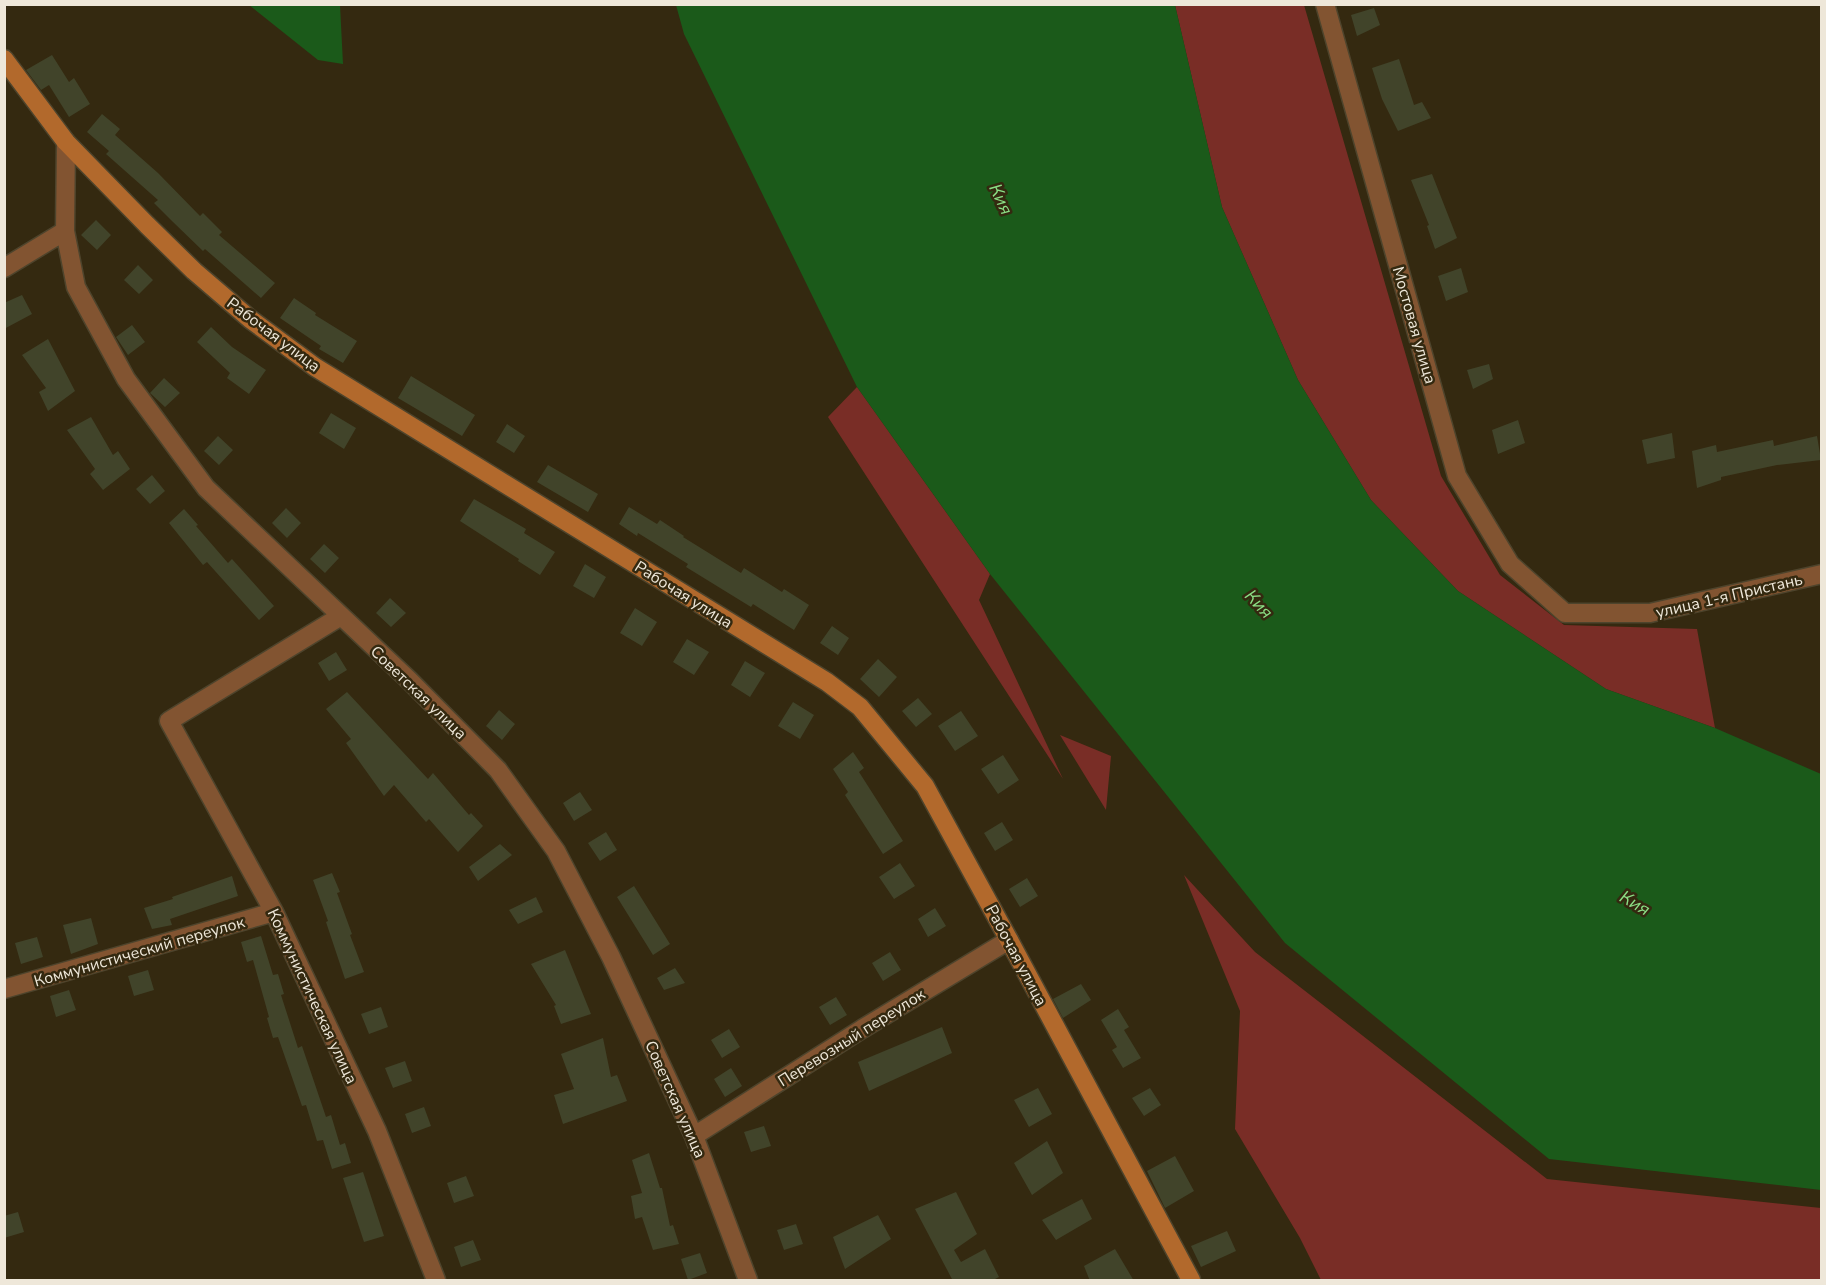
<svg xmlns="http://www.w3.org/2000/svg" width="1826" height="1285" font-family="'Nunito Sans',sans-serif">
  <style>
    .green { fill: #792d26 }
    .water { fill: #1b5a1a }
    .building { fill: #41442a }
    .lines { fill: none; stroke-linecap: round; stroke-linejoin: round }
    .street-casing { stroke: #4e442c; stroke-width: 21 }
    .secondary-casing { stroke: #4e442c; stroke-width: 21 }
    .street { stroke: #825431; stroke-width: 18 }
    .secondary { stroke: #b2692c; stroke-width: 18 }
    .labels { text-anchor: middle; stroke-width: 5; stroke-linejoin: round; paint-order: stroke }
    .street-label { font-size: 16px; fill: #eee7d9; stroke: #342910 }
    .water-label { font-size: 18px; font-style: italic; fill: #8bde85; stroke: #342910 }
  </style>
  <rect width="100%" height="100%" fill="#342910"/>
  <path class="green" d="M 1175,5 L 1304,5 L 1441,476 L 1500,575 L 1564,625 L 1697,629 L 1715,728 L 1606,689 L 1458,591 L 1371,500 L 1298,380 L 1222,207 Z
    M 857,387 L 990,574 L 979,600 L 1063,779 L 828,417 Z
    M 1060,735 L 1111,756 L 1106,810 Z
    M 1184,875 L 1255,952 L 1547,1179 L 1821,1208 L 1821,1280 L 1321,1280 L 1300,1238 L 1235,1129 L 1240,1011 Z"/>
  <path class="water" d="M 249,5 L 340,5 L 343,64 L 318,60 Z
    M 676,5 L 1175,5 L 1222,207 L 1298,380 L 1371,500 L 1458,591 L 1606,689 L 1715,728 L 1821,774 L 1821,1190 L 1549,1159 L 1285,943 L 990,574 L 857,387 L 684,34 Z"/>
  <path class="building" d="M 1374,8 L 1380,25 L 1357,36 L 1351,15 Z
    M 52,55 L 69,82 L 74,78 L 90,104 L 69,117 L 49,85 L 41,90 L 26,70 Z
    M 1399,59 L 1414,105 L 1422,102 L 1431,118 L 1398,131 L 1382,99 L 1372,68 Z
    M 102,114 L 120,129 L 115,135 L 158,173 L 200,216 L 203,213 L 222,232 L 219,235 L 275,283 L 261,298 L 205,249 L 203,251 L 173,222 L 154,203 L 158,200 L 106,154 L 109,151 L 87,132 Z
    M 1432,174 L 1457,238 L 1435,249 L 1427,226 L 1429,225 L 1411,180 Z
    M 96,220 L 111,235 L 97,250 L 81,235 Z
    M 138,265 L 153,280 L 139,294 L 124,280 Z
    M 1461,268 L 1468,292 L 1446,301 L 1438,276 Z
    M 22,295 L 32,314 L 4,329 L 4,303 Z
    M 294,298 L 316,313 L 315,315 L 357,341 L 343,363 L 319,349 L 321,346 L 280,318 Z
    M 132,325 L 145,342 L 128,355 L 116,337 Z
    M 211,327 L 232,347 L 266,370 L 249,394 L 227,378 L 230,373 L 197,342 Z
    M 48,339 L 75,391 L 48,411 L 39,392 L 46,388 L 22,355 Z
    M 1489,364 L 1493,379 L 1473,389 L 1467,370 Z
    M 411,376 L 475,415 L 462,436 L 398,398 Z
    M 164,378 L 180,393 L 165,407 L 150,393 Z
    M 331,413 L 356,428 L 344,449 L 319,433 Z
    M 91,417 L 113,455 L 118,451 L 130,469 L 103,490 L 90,474 L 95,469 L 67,430 Z
    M 1518,420 L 1525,443 L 1498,454 L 1492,430 Z
    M 507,424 L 525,436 L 514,453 L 496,442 Z
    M 1672,433 L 1675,458 L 1647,464 L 1642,440 Z
    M 218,436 L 233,450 L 219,465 L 204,451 Z
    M 1817,436 L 1821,460 L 1777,465 L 1721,477 L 1721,480 L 1697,488 L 1692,451 L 1716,445 L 1717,452 L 1773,440 L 1774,446 Z
    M 548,465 L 598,494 L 588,512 L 537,482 Z
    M 152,475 L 165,491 L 150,504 L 136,489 Z
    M 474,499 L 526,529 L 524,533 L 555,552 L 540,575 L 518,561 L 519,559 L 460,521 Z
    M 629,507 L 657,524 L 660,520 L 684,536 L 683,537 L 741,573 L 744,568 L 782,592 L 784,589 L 809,605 L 794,630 L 753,604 L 751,607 L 686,567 L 688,564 L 638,533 L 637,536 L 619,524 Z
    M 286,508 L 301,523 L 287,538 L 272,523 Z
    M 184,509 L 198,525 L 196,526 L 228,563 L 232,559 L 274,606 L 259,620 L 207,562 L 203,565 L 169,523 Z
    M 324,544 L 339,558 L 325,573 L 310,559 Z
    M 585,564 L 606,577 L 594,598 L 573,586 Z
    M 390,598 L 406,613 L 391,627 L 376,613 Z
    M 635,608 L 657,622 L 642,646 L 620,633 Z
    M 832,626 L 849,638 L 838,655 L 820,643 Z
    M 687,639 L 709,652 L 694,675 L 673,662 Z
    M 336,652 L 347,670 L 329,681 L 318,663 Z
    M 878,659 L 897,677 L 879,697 L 860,679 Z
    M 745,661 L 765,673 L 750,697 L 731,685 Z
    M 347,692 L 428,779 L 433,773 L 469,815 L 471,813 L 483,826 L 458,852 L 429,819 L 426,822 L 394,785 L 384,796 L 346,743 L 351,739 L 326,709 Z
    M 918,698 L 932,714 L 916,727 L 902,711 Z
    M 793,702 L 814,715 L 800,739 L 778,726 Z
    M 499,710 L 515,724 L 502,740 L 486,726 Z
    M 961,711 L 978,736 L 955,751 L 938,726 Z
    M 853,752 L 864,768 L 859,772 L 903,841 L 883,854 L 845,795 L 848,792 L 833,769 Z
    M 1003,755 L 1019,780 L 998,794 L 981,769 Z
    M 580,792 L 592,810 L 574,821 L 563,803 Z
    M 1002,822 L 1013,840 L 995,851 L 984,833 Z
    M 606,832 L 617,850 L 600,861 L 588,843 Z
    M 500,844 L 512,855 L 478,881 L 469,867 Z
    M 900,863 L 915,886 L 894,899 L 879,877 Z
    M 332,873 L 340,892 L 337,893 L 352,934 L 350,935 L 364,972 L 345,979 L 326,922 L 328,921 L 313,880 Z
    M 232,876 L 238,896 L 170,919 L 172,925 L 152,929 L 144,908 L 173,899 L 172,897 Z
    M 1027,878 L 1038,896 L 1020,907 L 1009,889 Z
    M 634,886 L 670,944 L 653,955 L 617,897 Z
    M 536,897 L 543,912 L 518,924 L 509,910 Z
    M 935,908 L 946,926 L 928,937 L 918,919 Z
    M 91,918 L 98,944 L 71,954 L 63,925 Z
    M 261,936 L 273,975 L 278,974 L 284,994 L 281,995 L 298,1048 L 302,1046 L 326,1117 L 331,1115 L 340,1145 L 345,1143 L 351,1163 L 332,1169 L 323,1140 L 317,1141 L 306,1105 L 302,1106 L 278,1037 L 273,1038 L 267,1018 L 269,1017 L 253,960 L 247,962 L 241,942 Z
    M 37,937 L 43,957 L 21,964 L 15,943 Z
    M 565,950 L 591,1014 L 561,1024 L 554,1006 L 556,1005 L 531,964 Z
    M 890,952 L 901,970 L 883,981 L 872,963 Z
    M 675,968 L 685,983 L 664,990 L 657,978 Z
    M 148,970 L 154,990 L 134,996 L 128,976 Z
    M 1081,984 L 1091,1000 L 1063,1018 L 1053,999 Z
    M 69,990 L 76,1010 L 56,1017 L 50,996 Z
    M 836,997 L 847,1015 L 830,1025 L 819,1007 Z
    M 381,1007 L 388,1027 L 369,1034 L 361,1014 Z
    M 1118,1009 L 1129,1027 L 1124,1030 L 1141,1058 L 1123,1068 L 1112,1050 L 1117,1047 L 1101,1020 Z
    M 942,1027 L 952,1053 L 869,1091 L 858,1062 Z
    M 729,1029 L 740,1047 L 722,1058 L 711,1040 Z
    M 603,1038 L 611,1077 L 617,1075 L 627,1101 L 563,1124 L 554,1095 L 574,1089 L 561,1054 Z
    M 405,1061 L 412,1081 L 393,1088 L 385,1068 Z
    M 731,1068 L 742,1086 L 725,1097 L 714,1079 Z
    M 1038,1088 L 1052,1114 L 1029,1127 L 1014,1100 Z
    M 1150,1088 L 1161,1105 L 1144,1116 L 1132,1098 Z
    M 424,1107 L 431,1126 L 412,1133 L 405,1114 Z
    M 764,1126 L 771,1146 L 751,1152 L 744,1132 Z
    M 1047,1141 L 1063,1173 L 1032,1195 L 1014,1163 Z
    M 649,1153 L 660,1188 L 662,1188 L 670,1226 L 673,1225 L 679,1244 L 653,1250 L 642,1217 L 635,1219 L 631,1196 L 642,1193 L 632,1160 Z
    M 1175,1156 L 1194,1191 L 1165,1208 L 1147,1171 Z
    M 363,1172 L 384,1236 L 364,1242 L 343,1178 Z
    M 466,1176 L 474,1196 L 454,1203 L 447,1183 Z
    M 956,1192 L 977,1234 L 954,1250 L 961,1262 L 985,1249 L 999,1277 L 991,1281 L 953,1281 L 915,1209 Z
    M 1082,1199 L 1092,1219 L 1056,1240 L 1042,1220 Z
    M 18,1212 L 24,1232 L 4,1238 L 4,1216 Z
    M 878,1215 L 891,1239 L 845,1269 L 833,1237 Z
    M 796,1224 L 803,1244 L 784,1250 L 777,1230 Z
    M 1227,1231 L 1236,1251 L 1201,1267 L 1191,1246 Z
    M 473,1240 L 481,1260 L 461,1267 L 454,1247 Z
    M 1115,1249 L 1134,1281 L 1090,1281 L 1084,1266 Z
    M 700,1253 L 707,1273 L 688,1280 L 681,1259 Z"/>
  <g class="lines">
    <g class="street-casing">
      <path id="street" d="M 1325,4 L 1457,476 L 1510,564 L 1565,613 L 1650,613 L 1822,574
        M 66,142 L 65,231 L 76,287 L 126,379 L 206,488 L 409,680 L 498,770 L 556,851 L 611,957 L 694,1136 L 748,1280
        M 4,268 L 65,231
        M 341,616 L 169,721 L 274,912 L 377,1131 L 436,1280
        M 4,989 L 274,912
        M 694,1136 L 862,1029 L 1009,940"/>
    </g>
    <g class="secondary-casing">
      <path id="secondary" d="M 4,59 L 66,142 L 147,225 L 194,271 L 250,319 L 315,367 L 827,682 L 860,707 L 925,786 L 1009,940 L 1191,1280"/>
    </g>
    <use href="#street" class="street"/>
    <use href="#secondary" class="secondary"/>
  </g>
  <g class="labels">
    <g class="street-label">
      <text transform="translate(1415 325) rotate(74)" y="6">Мостовая улица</text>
      <text transform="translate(274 334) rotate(37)" y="6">Рабочая улица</text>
      <text transform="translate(684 594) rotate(32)" y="6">Рабочая улица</text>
      <text transform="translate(1729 595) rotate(-13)" y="6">улица 1-я Пристань</text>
      <text transform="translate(419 692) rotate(44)" y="6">Советская улица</text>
      <text transform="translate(139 951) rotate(-16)" y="6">Коммунистический переулок</text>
      <text transform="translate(1017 955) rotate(62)" y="6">Рабочая улица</text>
      <text transform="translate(313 996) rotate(65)" y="6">Коммунистическая улица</text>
      <text transform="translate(851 1037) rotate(-32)" y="6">Перевозный переулок</text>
      <text transform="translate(676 1099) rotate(66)" y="6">Советская улица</text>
    </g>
    <g class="water-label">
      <text transform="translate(1001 199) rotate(65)" y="6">Кия</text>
      <text transform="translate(1259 604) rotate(47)" y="6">Кия</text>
      <text transform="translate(1635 903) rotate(30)" y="6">Кия</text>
    </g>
  </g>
  <rect width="1826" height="1285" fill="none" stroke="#eee7d9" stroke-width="12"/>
</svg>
